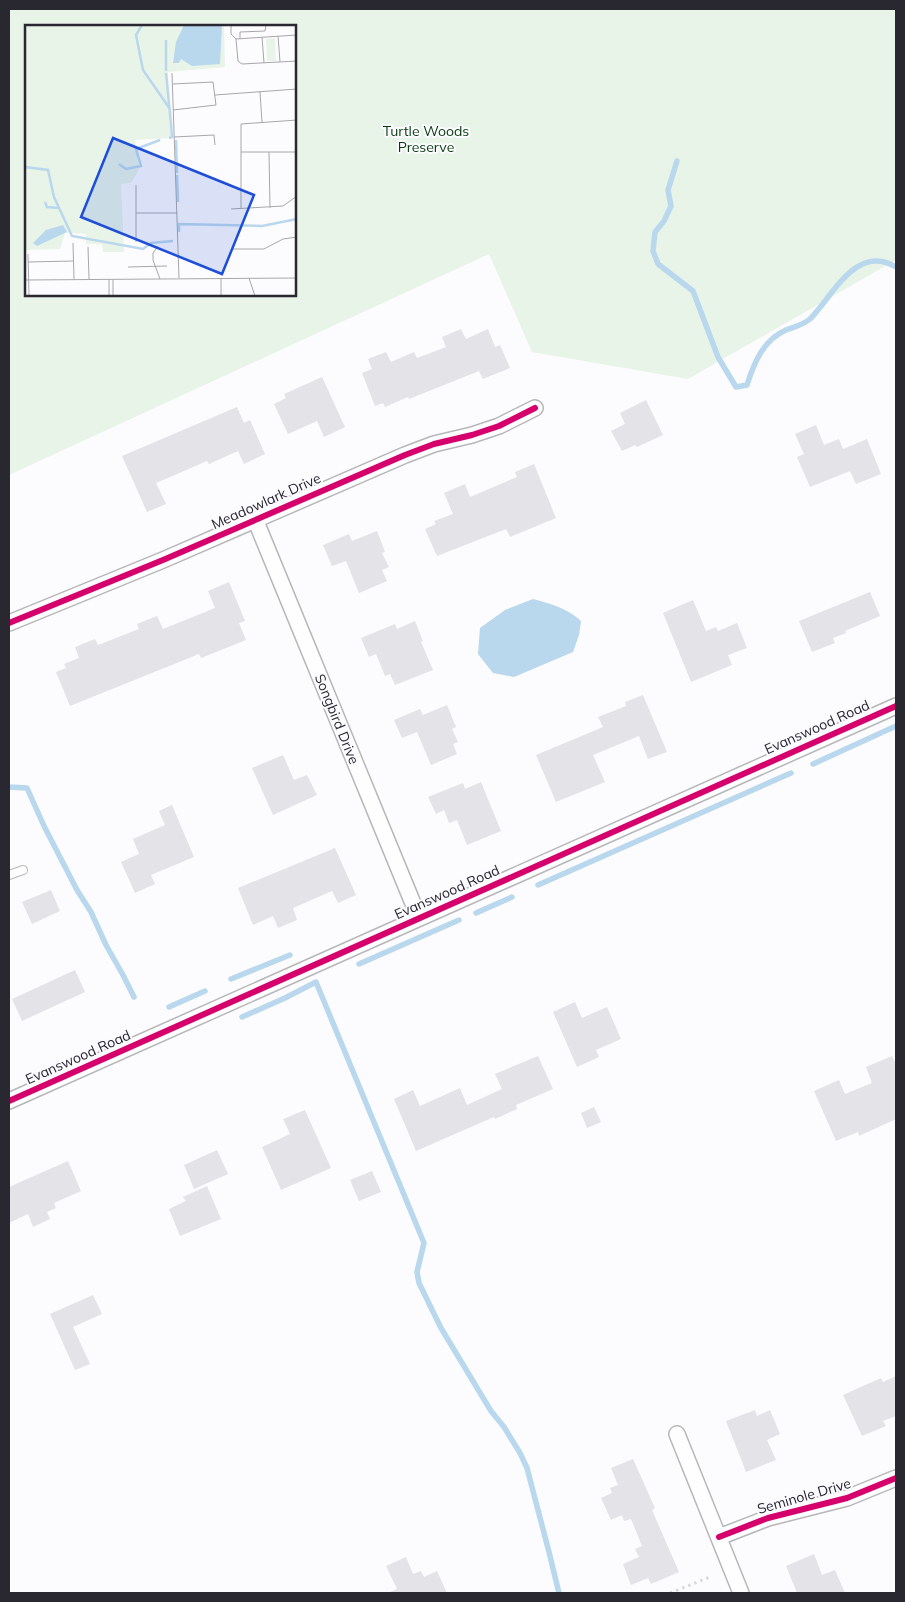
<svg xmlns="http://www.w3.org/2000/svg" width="905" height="1602" font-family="Mulish,sans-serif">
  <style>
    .green { fill: #e8f4e8; fill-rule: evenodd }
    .water { fill: #b9d7ed }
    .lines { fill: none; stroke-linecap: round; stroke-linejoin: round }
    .stream { stroke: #b9d7ed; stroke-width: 5.5 }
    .building { fill: #e4e3e8 }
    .service-casing { stroke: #b7b7ba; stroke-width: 10 }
    .minor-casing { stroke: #b7b7ba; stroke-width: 18 }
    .path { stroke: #dadada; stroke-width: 3; stroke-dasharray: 2.5 4; stroke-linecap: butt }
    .service { stroke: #fffeff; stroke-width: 8 }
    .minor { stroke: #fffeff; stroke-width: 15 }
    .cycleway-casing { stroke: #fbfafe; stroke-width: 9 }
    .cycleway { stroke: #d6006c; stroke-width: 6 }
    .labels { text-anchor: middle; stroke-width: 4; stroke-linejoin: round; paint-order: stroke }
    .park-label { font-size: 14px; fill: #063a0a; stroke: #fbfafe }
    .street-label { font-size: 14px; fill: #29272f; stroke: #fbfafe }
    .inset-river { fill: none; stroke: #b9d7ed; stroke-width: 2.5 }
    .inset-road { fill: none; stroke: #a8a6ab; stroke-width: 1 }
    .view { fill: #1d4ed8; fill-opacity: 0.15; stroke: #1d4ed8; stroke-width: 2.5 }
    .inset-edge { fill: none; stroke: #29272f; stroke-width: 2.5 }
  </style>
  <rect width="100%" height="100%" fill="#fcfbfd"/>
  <path class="green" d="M 9,9 L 896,9 L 896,260 L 688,379 L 532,352 L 489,254 L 9,475 ZM 26,26 L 295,26 L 295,295 L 26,295 Z"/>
  <path class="water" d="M 533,599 C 551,604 567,608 581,621 L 579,635 L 573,652 L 514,677 L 493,673 L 478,654 L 480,628 L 505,610 Z"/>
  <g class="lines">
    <path class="stream" d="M 677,161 L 668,190 L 671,206 L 664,221 L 655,232 L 653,251 L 658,264 L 693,291 L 718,357 L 736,387 L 747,385 C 754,363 763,340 786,330 C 794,327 803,325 810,319 C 833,296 856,243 896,267
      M 813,764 L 896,726
      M 9,787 L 27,788 L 44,826 L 77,890 L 91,912 L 106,945 L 123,975 L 134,997
      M 538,885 L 791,773
      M 476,913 L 512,897
      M 359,964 L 459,920
      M 231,979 L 290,955
      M 169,1007 L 205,991
      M 242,1017 L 285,998 L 316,982 L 424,1243 L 417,1272 L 419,1283 L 441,1328 L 491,1411 L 504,1427 L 520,1453 L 527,1468 L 549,1552 L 559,1593"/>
  </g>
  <path class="building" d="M 461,329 L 466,339 L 488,329 L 495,347 L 500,345 L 510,368 L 483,379 L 479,371 L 409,399 L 408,397 L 385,407 L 383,403 L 375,406 L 362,373 L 372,369 L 368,359 L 386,352 L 391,362 L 414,352 L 417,358 L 446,347 L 442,337 Z
    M 322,377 L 345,427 L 324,437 L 317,421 L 288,434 L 274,404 L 286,398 L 284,394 Z
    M 646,400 L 663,435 L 637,447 L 635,445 L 622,451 L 611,431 L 625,424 L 620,413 Z
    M 237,407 L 244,423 L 250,420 L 265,454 L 244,464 L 238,451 L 209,464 L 207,461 L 156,483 L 166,504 L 147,512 L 122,456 Z
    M 816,425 L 824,445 L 839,439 L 843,449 L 867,439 L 881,474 L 856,484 L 850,471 L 810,487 L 797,457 L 804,454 L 795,434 Z
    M 534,464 L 556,518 L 510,537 L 506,529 L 437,556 L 425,529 L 436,524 L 434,521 L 453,514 L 444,493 L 465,484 L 470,497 L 517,477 L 515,472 Z
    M 377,531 L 385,552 L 382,553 L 389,567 L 382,570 L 387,581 L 359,593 L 346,561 L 332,566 L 323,545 L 349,534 L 352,541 Z
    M 229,582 L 245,621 L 239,623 L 246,640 L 201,658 L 199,654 L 70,706 L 56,672 L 66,668 L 64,664 L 79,658 L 75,647 L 95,639 L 98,645 L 139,629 L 137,624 L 157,616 L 163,629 L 215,608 L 208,591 Z
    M 870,592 L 880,616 L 845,631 L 846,633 L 833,638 L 835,643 L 812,652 L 799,621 Z
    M 693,600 L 706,631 L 716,627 L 718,631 L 737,623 L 747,648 L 728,655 L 732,665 L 691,682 L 663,613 Z
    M 415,621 L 423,641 L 421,642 L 433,670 L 395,685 L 390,674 L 385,676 L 376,654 L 369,657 L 361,638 L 395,624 L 397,629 Z
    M 643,695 L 667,752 L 648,759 L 639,736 L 593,755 L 605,782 L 556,802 L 536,755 L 603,727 L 598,717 L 626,706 L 625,702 Z
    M 447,705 L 456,727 L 452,729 L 458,742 L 453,744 L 457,754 L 431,765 L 417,732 L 402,738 L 394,720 L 420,709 L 423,715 Z
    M 283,755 L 294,780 L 307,775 L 317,795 L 273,815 L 252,768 Z
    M 481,782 L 501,831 L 467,845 L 457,820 L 449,823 L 444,810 L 436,814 L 428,797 L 463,783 L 465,789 Z
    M 172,805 L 194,857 L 151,875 L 155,884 L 135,893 L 121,862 L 139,854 L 133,839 L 165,825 L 159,811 Z
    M 335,848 L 356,895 L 338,903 L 332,891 L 293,908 L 297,920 L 278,928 L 273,916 L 253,925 L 238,888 Z
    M 51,890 L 60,911 L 32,924 L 22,902 Z
    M 75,970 L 85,992 L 22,1021 L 12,999 Z
    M 575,1002 L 582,1018 L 607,1007 L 621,1039 L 596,1050 L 599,1057 L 577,1067 L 553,1012 Z
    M 538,1056 L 553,1089 L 516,1105 L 517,1109 L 495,1119 L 494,1117 L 416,1151 L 394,1099 L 413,1090 L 420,1106 L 460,1088 L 467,1105 L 502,1089 L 495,1074 Z
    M 892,1056 L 896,1064 L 896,1119 L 859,1136 L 858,1132 L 836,1141 L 814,1091 L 839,1080 L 845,1094 L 872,1083 L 866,1067 Z
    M 594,1107 L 601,1122 L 587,1128 L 581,1113 Z
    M 305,1110 L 331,1168 L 281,1190 L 262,1147 L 290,1134 L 283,1119 Z
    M 217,1150 L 228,1174 L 194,1189 L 184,1165 Z
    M 68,1161 L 81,1191 L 54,1203 L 56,1208 L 47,1212 L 50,1219 L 33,1227 L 28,1214 L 9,1223 L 9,1187 Z
    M 372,1171 L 381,1192 L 359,1201 L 350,1180 Z
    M 207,1186 L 221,1219 L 180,1236 L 169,1209 L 186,1201 L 183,1197 Z
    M 93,1295 L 102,1314 L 73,1327 L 90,1364 L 75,1370 L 50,1314 Z
    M 896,1376 L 896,1416 L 883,1421 L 886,1426 L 862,1436 L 843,1395 L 881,1378 L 883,1382 Z
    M 755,1410 L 757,1416 L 770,1410 L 780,1434 L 767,1440 L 776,1460 L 746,1472 L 726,1421 Z
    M 633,1459 L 655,1508 L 652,1510 L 679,1572 L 651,1584 L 648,1578 L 631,1585 L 623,1564 L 639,1557 L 635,1549 L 642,1546 L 631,1519 L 624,1521 L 622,1515 L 611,1520 L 601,1498 L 612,1493 L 610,1488 L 618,1485 L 611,1468 Z
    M 814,1554 L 822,1575 L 835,1570 L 845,1593 L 797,1593 L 786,1566 Z
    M 406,1557 L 413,1574 L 421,1571 L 424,1577 L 437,1571 L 447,1593 L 388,1593 L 397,1589 L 386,1566 Z"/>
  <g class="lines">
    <g class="service-casing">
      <path id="service" d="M 9,875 L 23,870"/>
    </g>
    <g class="minor-casing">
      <path id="minor" d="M 255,519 L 419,918
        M 9,623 L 163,560 L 405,455 L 434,444 L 472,435 L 499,426 L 535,408
        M 9,1101 L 896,706
        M 677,1434 L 741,1593
        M 719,1537 L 768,1518 L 847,1498 L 896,1478"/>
    </g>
    <path class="path" d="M 670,1593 L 710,1577"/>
    <use href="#service" class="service"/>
    <use href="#minor" class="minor"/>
    <g class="cycleway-casing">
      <path id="cycleway" d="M 9,623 L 163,560 L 405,455 L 434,444 L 472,435 L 499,426 L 535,408
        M 9,1101 L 896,706
        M 719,1537 L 768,1518 L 847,1498 L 896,1478"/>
    </g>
    <use href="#cycleway" class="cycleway"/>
  </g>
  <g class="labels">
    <g class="park-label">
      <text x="426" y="136">Turtle Woods<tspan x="426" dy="16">Preserve</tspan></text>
    </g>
    <g class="street-label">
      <text transform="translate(266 501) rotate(-24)" y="5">Meadowlark Drive</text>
      <text transform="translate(337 719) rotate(68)" y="5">Songbird Drive</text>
      <text transform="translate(817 727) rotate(-24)" y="5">Evanswood Road</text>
      <text transform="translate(447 892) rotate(-24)" y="5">Evanswood Road</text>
      <text transform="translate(78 1057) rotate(-24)" y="5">Evanswood Road</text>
      <text transform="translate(804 1496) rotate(-16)" y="5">Seminole Drive</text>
    </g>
  </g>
  <g transform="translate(25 25)">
    <rect width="271" height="271" fill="#fcfbfd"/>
    <path d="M 0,0 L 199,0 L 200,42 L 143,47 L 146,113 L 110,115 L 114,145 L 106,158 L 96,159 L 99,227 L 78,227 L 77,219 L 61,219 L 61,209 L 48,208 L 40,208 L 35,224 L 0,225 ZM 250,13 L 251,36 L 242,36 L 241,14 Z" fill="#e8f4e8"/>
    <path d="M 159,0 L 197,0 L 195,39 L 167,41 L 156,34 L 154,38 L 148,38 L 151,17 ZM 38,200 L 42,207 L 12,221 L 8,218 L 21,205 Z" fill="#b9d7ed"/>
    <path class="inset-river" d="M 117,0 L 111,10 L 118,45 L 145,84M 141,15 L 141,46M 141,48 L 146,99 L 147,112 L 144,113M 151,115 L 152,148M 94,139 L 101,144 L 116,141 L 111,124 L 135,115M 0,142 L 23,145 L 29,172 L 47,211 L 118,224 L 126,218 L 148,216M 152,150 L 153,177M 20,177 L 22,182 L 34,183M 154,207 L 154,199 L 237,201 L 272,194"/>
    <path class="inset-road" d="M 206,0 L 206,9 L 211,14M 272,10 L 211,14 L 213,36 L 217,39 L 272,36M 253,11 L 255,37M 237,12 L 239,38M 215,14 L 215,7 L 240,6 L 241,0M 147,48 L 154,253M 148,59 L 188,57 L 191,80 L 148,85M 235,67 L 237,97M 190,70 L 272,64M 149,112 L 189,110 L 190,120M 216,127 L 272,127M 244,127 L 245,183M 111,160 L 111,217M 206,184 L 258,181 L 272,171M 216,184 L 216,99 L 272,95M 111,188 L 152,188M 48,218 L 49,254M 133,221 L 128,228 L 128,235 L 135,254M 63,222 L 64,254M 207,224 L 239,224 L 258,214 L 272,212M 3,229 L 4,271M 3,237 L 48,236M 103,242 L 142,241M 196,253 L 196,271M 224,253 L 230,271M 84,254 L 84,271M 0,255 L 272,253M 88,255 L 88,271"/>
    <path class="view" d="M 88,113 L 229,170 L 197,249 L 56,192 Z"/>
    <rect width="271" height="271" class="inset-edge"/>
  </g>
  <rect width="905" height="1602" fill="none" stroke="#29272f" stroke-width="20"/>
</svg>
